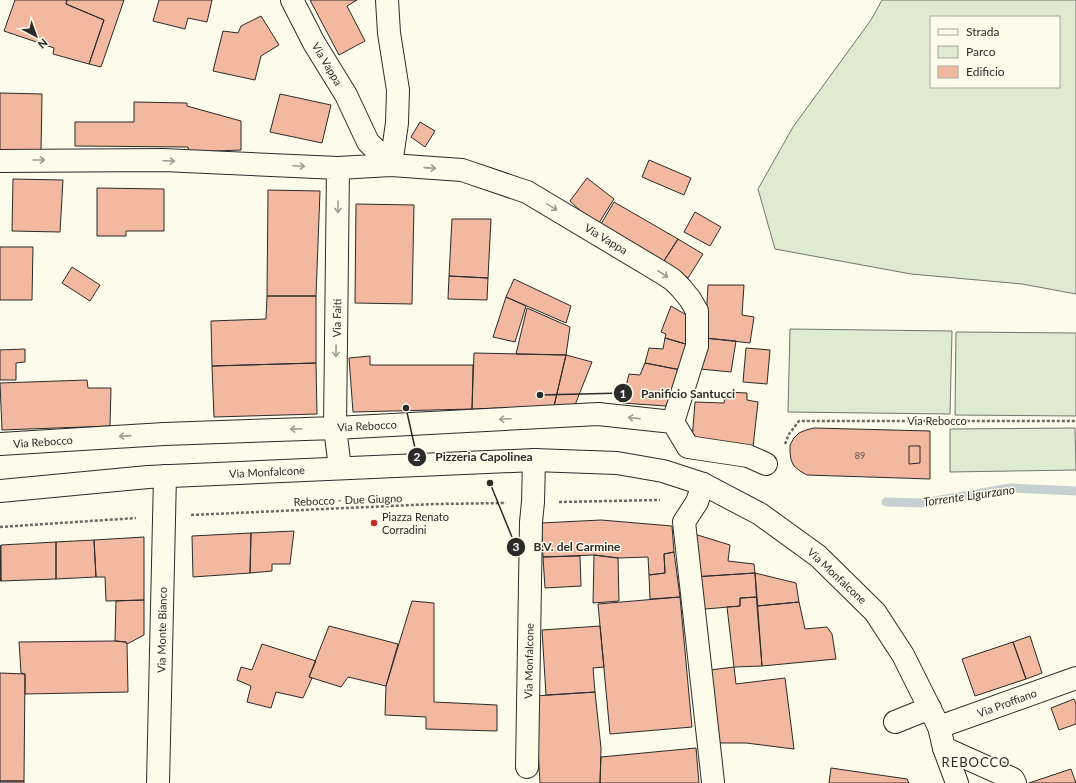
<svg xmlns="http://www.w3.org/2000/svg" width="1076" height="783" font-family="Lato,sans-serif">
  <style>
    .green { fill: #deebd1; stroke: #74746e; fill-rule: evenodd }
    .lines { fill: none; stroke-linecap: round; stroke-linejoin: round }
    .stream { stroke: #c7d0d0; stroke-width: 9 }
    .building { fill: #f2b8a0; stroke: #2b2b2b }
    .minor-casing { stroke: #2b2b2b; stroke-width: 24 }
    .major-casing { stroke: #2b2b2b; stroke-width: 24 }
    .path { stroke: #6a6964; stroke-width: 2.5; stroke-dasharray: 3 2; stroke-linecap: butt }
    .minor { stroke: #fdfbea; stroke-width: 22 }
    .major { stroke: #fdfbea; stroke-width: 22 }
    .oneway { stroke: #9e9d94 }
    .poi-dot { fill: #c62828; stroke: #fdfbea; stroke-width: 1.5 }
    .labels { text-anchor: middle; stroke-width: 3; stroke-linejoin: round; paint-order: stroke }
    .number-label { font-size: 9px; fill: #5d4e48 }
    .street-label { font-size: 11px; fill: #2b2b2b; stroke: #fdfbea }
    .poi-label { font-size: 11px; fill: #2b2b2b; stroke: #fdfbea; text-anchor: start }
    .water-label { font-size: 12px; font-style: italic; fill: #2b2b2b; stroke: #fdfbea }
    .quarter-label { font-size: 13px; letter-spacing: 1px; fill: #2b2b2b; stroke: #fdfbea }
    .leader { fill: none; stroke: #2b2b2b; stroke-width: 1.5 }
    .callout-dot { fill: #2b2b2b; stroke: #fdfbea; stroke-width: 1.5 }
    .mark-label { font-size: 12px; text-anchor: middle; font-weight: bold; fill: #fff }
    .callout-label { font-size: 12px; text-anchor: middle; font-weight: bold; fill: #2b2b2b; stroke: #fdfbea; stroke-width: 3; stroke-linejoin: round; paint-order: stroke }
  </style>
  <rect width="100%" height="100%" fill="#fdfbea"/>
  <path class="green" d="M 882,0 L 1076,0 L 1076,294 L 1022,284 L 911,274 L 775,249 L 758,189 L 793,127 L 871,20 ZM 931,17 L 1059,17 L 1059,87 L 931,87 Z
    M 790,329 L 952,331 L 950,414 L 788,412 Z
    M 956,332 L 1076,333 L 1076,416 L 955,415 Z
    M 1075,428 L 1076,470 L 950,472 L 950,429 Z"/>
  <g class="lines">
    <path class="stream" d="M 886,502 L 923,503 L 1010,488 L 1076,491"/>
  </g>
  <path class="building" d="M 15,0 L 67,0 L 66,4 L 104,20 L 89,64 L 53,54 L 54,48 L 4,31 Z
    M 67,0 L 124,0 L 101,67 L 89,64 L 104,20 L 66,4 Z
    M 159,0 L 212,0 L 207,22 L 188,18 L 185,29 L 153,21 Z
    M 310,0 L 357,0 L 347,6 L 365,41 L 339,55 Z
    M 261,16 L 279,45 L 261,56 L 255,80 L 213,71 L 223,31 L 238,33 L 241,26 Z
    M 0,93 L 42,94 L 41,151 L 0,151 Z
    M 280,94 L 331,105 L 322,143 L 270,132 Z
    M 134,102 L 187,103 L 187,106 L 241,121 L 241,150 L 189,152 L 188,147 L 75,146 L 75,122 L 134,122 Z
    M 420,122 L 435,131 L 425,147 L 411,137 Z
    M 649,160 L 691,178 L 684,195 L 642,177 Z
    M 587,178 L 614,199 L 597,226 L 570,201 Z
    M 13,179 L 63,180 L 60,232 L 12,231 Z
    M 97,188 L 164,189 L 164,231 L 126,231 L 126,236 L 97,236 Z
    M 268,190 L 320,191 L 316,296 L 267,296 Z
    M 614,202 L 678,239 L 662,264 L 601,224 Z
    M 356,204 L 414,205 L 412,304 L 355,303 Z
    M 695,212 L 721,227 L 710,246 L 684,232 Z
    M 452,219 L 491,219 L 488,278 L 449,276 Z
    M 678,239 L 703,254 L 688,278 L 662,264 Z
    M 0,247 L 33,247 L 32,300 L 0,300 Z
    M 72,267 L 100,285 L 90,301 L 62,283 Z
    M 449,276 L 488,278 L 487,300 L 448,299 Z
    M 514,279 L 571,306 L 566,323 L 506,297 Z
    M 708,285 L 744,285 L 742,315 L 754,317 L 750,343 L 705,338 Z
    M 267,296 L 316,296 L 316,363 L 212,366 L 211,321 L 266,319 Z
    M 506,297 L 526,306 L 515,342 L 493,337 Z
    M 671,306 L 688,316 L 689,345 L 665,338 L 666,334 L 661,332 Z
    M 527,308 L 570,327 L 566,355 L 516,354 Z
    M 665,338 L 689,345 L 681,370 L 645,363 L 649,348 L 663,349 Z
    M 705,338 L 736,341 L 731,372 L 700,369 Z
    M 746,348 L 770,350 L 767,384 L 743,382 Z
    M 25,349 L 25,362 L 16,363 L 16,380 L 0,380 L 0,350 Z
    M 474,353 L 566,355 L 554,406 L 472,409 Z
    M 566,355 L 592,362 L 575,405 L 554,406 Z
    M 370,356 L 370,365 L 473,365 L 472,409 L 353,412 L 349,358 Z
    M 316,363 L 317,414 L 214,417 L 212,366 Z
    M 645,363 L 681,370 L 666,406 L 622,403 L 629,374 L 640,375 Z
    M 87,380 L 88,388 L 111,388 L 110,426 L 2,430 L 0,383 Z
    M 727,392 L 747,393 L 747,400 L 758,402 L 753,447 L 692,440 L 695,402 L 724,403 Z
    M 814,428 L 930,431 L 930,479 L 807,475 L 800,471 L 794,466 L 791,460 L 790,452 L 790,445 L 794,438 L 799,433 L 806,430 Z
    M 909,446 L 920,446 L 920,463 L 909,464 Z
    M 601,520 L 672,526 L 674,552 L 664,554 L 665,573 L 649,575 L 648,557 L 618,558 L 594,555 L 543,557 L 541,523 Z
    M 294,531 L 290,564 L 272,564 L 272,571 L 250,573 L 251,533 Z
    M 251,533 L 250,573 L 193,577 L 192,536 Z
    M 691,533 L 730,545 L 728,561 L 754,564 L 755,573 L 693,577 Z
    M 144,537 L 144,600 L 106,601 L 105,577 L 96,577 L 94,540 Z
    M 94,540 L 96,577 L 56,579 L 56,542 Z
    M 56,542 L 56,579 L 1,581 L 1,545 Z
    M 0,545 L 1,581 L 0,581 Z
    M 674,552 L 680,597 L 650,599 L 649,575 L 665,573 L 664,554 Z
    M 594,555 L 618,558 L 619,601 L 593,603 Z
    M 580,556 L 581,586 L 545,588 L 543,557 Z
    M 755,573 L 796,583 L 799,602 L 757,606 Z
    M 755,573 L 757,597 L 740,598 L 740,606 L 694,610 L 693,577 Z
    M 680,597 L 692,727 L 610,734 L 598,604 Z
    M 757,597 L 762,666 L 734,667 L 727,607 L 740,606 L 740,598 Z
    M 144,600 L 144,635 L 127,644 L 126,642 L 115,641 L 116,601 Z
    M 412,601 L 434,603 L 434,702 L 497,705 L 497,731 L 426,729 L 426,717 L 385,715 L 386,686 Z
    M 799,602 L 805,629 L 827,627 L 832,634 L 836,659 L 762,666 L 757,606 Z
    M 329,626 L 398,644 L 386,686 L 348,677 L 341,687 L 309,677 Z
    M 600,626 L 604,667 L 593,668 L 595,692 L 546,695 L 542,630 Z
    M 1030,636 L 1042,673 L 1026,679 L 1013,642 Z
    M 115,641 L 126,642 L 127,644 L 128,692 L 25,694 L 25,674 L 21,673 L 19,642 Z
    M 1013,642 L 1026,679 L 975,696 L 962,659 Z
    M 262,644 L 316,661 L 309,677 L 312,678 L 303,698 L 276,692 L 271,708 L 247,702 L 251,686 L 237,680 L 241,667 L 252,670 Z
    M 734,667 L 736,684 L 785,678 L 794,749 L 746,743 L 717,743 L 710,670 Z
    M 0,673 L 25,674 L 24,781 L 0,781 Z
    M 595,692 L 601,748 L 600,783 L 540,783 L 535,696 Z
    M 1074,699 L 1076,704 L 1076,724 L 1059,730 L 1051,708 Z
    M 696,748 L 699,783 L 600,783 L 601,757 Z
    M 831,768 L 907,779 L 909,783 L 829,783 Z
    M 1071,769 L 1076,783 L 1029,783 Z
    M 0,781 L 24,781 L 24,783 L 0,783 Z"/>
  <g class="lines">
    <g class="minor-casing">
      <path id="minor" d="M 292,0 L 314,43 L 346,95 L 368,142 L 391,165
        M 387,0 L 389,33 L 398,90 L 397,123 L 391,165
        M 0,161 L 163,160 L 338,168 L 391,165 L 462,170 L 527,192 L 664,274 L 673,280 L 681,288 L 690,299 L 697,311 L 697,346 L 673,422
        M 338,168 L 335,428 L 340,468
        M 673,422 L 688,447 L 748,456 L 766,464
        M 0,444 L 164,434 L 335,428 L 598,414 L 673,422
        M 703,484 L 697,502 L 684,522 L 713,782
        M 895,722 L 930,708
        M 939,727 L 1076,678
        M 944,748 L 1013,779 L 1015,783
        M 527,767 L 531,522 L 533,502 L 534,460
        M 158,783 L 165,476"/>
    </g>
    <g class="major-casing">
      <path id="major" d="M 0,491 L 148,477 L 534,460 L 617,463 L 663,471 L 703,484 L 760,514 L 818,556 L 875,612 L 903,655 L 939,727 L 944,748 L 957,783"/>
    </g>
    <path class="path" d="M 785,444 L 789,434 L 799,421 L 1076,421
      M 559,502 L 660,500
      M 191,515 L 435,504 L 506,503
      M 0,527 L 136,518"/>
    <use href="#minor" class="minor"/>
    <use href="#major" class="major"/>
  </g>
  <defs><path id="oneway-shaft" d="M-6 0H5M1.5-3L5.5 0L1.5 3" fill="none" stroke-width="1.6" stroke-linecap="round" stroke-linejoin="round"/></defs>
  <g class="oneway">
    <use href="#oneway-shaft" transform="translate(39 160)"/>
    <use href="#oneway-shaft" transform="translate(169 161) rotate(2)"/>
    <use href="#oneway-shaft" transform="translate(299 166) rotate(3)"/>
    <use href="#oneway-shaft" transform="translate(430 168) rotate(4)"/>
    <use href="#oneway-shaft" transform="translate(338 207) rotate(91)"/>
    <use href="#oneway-shaft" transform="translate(552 207) rotate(31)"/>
    <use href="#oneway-shaft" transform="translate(663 274) rotate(33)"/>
    <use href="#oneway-shaft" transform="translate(336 351) rotate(91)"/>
    <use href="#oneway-shaft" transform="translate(634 418) rotate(-174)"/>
    <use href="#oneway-shaft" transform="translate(505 419) rotate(177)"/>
    <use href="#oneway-shaft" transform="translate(296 429) rotate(178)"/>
    <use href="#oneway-shaft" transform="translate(125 436) rotate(176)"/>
  </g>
  <circle class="poi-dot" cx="374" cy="523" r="4"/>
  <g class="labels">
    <g class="number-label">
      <text x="860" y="459">89</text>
    </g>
    <g class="street-label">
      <text transform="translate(327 64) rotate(59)" y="4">Via Vappa</text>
      <text transform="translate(606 239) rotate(31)" y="4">Via Vappa</text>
      <text transform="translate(337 318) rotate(-89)" y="4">Via Faiti</text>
      <text x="937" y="425">Via Rebocco</text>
      <text transform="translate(367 426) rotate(-3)" y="4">Via Rebocco</text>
      <text transform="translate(43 442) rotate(-4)" y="4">Via Rebocco</text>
      <text transform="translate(267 472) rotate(-3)" y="4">Via Monfalcone</text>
      <text transform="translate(348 500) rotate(-2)" y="4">Rebocco - Due Giugno</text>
      <text transform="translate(837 576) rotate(43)" y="4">Via Monfalcone</text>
      <text transform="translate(162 630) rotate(-89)" y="4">Via Monte Bianco</text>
      <text transform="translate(529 661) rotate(-89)" y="4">Via Monfalcone</text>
      <text transform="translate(1007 703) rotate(-20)" y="4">Via Proffiano</text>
    </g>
    <g class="poi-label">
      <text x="382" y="521">Piazza Renato<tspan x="382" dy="13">Corradini</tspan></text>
    </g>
    <g class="water-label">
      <text transform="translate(969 496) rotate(-8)" y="4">Torrente Ligurzano</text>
    </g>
    <g class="quarter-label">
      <text x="976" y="767">REBOCCO</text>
    </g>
  </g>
  <path class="leader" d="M540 395L623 393M406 408L417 457M490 483L516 547"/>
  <g class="callout-dot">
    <circle cx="540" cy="395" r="4"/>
    <circle cx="406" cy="408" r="4"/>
    <circle cx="490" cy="483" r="4"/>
    <circle cx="623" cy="393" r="10"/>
    <circle cx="417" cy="457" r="10"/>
    <circle cx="516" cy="547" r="10"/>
  </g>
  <g class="mark-label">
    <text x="623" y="398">1</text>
    <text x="417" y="461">2</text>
    <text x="516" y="551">3</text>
  </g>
  <g class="callout-label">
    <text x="688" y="398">Panificio Santucci</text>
    <text x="484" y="461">Pizzeria Capolinea</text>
    <text x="577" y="551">B.V. del Carmine</text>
  </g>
  <rect x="930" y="16" width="130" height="72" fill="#fdfbea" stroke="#a9a89e"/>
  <rect x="938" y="29" width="20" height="6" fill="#fdfbea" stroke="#a9a89e"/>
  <text x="966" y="36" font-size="12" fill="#2b2b2b">Strada</text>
  <rect x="938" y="46" width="20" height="12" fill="#deebd1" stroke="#a9a89e"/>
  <text x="966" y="56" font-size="12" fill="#2b2b2b">Parco</text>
  <rect x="938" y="66" width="20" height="12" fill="#f2b8a0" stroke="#a9a89e"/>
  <text x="966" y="76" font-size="12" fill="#2b2b2b">Edificio</text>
  <g transform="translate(36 36) rotate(139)" stroke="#fdfbea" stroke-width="3" paint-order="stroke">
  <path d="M0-3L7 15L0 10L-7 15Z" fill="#2b2b2b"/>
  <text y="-6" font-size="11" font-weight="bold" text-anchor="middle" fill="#2b2b2b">N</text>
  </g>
</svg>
